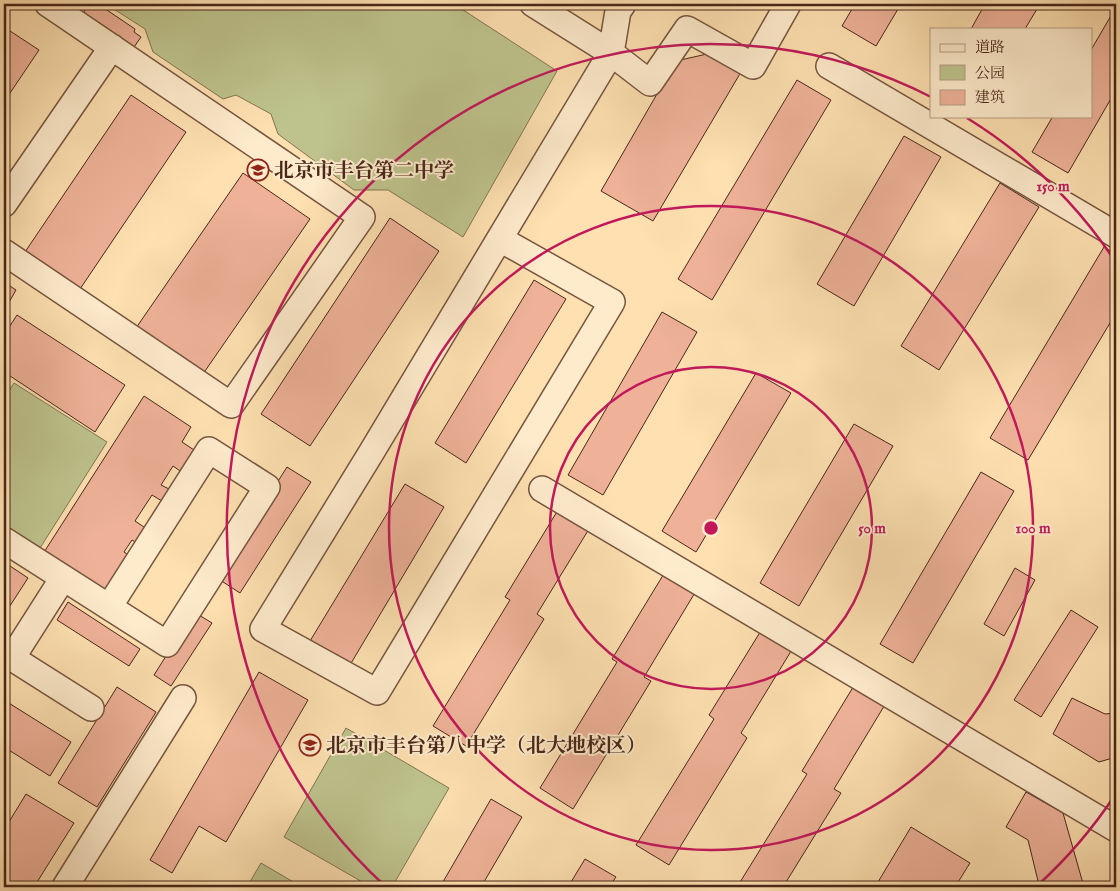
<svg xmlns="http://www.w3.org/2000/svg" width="1120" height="891" font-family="'IM FELL English','Noto Serif SC',serif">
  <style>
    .green { fill: #bec38d; stroke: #837553 }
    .building { fill: #efb299; stroke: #482719 }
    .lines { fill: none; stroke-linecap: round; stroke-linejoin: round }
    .minor-casing { stroke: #76553f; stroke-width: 28 }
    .minor { stroke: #feebcc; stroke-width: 25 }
    .ring { fill: none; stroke: #c2185b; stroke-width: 2.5 }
    .labels { text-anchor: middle; stroke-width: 4; stroke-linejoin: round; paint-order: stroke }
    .poi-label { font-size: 20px; font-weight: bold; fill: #482719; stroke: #feebcc; text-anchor: start }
    .centre { fill: #c2185b; stroke: #feebcc; stroke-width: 2.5 }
    .ring-label { font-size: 15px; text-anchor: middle; font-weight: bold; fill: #c2185b; stroke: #feebcc; stroke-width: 4; stroke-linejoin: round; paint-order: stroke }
  </style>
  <rect width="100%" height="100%" fill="#fee0b1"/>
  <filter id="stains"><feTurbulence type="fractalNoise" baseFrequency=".004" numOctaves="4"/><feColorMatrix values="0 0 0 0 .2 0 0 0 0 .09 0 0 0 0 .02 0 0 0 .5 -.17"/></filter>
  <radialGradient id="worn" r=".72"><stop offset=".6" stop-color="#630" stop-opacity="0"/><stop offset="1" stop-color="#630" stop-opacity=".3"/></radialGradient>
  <path class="green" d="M 106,4 L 454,4 L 557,71 L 463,237 L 388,190 L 354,190 L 278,134 L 271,114 L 236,95 L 223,99 L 153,52 L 145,29 Z
    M 14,383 L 107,442 L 35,556 L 4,536 L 4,399 Z
    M 346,728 L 449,788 L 392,887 L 371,887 L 284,837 Z
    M 261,863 L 302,887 L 247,887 Z"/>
  <path class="building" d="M 89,4 L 98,4 L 135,29 L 134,32 L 141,37 L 132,50 L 82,15 Z
    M 855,4 L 901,4 L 876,46 L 842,26 Z
    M 985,4 L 1040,4 L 1025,29 L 971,29 Z
    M 1116,7 L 1116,90 L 1068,173 L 1032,152 L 1053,116 L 1091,116 L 1091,50 Z
    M 4,27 L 39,50 L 6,99 L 4,97 Z
    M 707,54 L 741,72 L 653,221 L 601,191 L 676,61 Z
    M 797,80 L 831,100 L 712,300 L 678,279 Z
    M 131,95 L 186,132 L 80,289 L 25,252 Z
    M 904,136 L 941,157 L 854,306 L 817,284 Z
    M 243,173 L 310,219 L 203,374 L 136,328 Z
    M 1000,183 L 1039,207 L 939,370 L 901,346 Z
    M 390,218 L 439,251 L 310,446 L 261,414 Z
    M 1104,247 L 1116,254 L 1116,313 L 1028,460 L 990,438 Z
    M 534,280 L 566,299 L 466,463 L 435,443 Z
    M 4,282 L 16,290 L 4,311 Z
    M 662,312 L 697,332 L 603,495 L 568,475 Z
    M 17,315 L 125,385 L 95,432 L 4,372 L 4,335 Z
    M 756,373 L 791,393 L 696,552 L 662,531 Z
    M 144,396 L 191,427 L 182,442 L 200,454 L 186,475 L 173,466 L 161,485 L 169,489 L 162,501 L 152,495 L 135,521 L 153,533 L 143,547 L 132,540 L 124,552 L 130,556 L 104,602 L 39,560 Z
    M 854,424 L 893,446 L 799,606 L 760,583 Z
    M 287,467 L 311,482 L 240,593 L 217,578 Z
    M 981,472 L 1014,491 L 913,663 L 880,644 Z
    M 405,484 L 444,507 L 347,670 L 307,646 Z
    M 558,510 L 589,529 L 537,614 L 544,619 L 466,746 L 433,726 L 510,600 L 505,597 Z
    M 4,562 L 28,578 L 4,615 Z
    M 1015,568 L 1035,580 L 1004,636 L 984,624 Z
    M 665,572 L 696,591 L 644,677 L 651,681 L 573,809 L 540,788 L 617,662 L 612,659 Z
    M 68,602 L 140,649 L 129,666 L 57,620 Z
    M 1071,610 L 1098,627 L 1041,717 L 1014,700 Z
    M 194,612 L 212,623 L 171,686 L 154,675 Z
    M 762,629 L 793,648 L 741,733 L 747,738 L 669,865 L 636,845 L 714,719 L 709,715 Z
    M 259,672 L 308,700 L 226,842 L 199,826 L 172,873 L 150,860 Z
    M 855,684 L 886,703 L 834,789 L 841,793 L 783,887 L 737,887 L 807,774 L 802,771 Z
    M 117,687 L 156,712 L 97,807 L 58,783 Z
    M 1072,698 L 1105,714 L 1116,713 L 1116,757 L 1099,762 L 1053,734 Z
    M 4,700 L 71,742 L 50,776 L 4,747 Z
    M 1026,792 L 1063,813 L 1084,887 L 1037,887 L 1039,885 L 1028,840 L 1006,827 Z
    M 26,794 L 74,823 L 34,887 L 4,887 L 4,830 Z
    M 491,799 L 522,817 L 481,887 L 440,887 Z
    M 911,827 L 970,863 L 955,887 L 875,887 Z
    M 585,859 L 616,877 L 609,887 L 568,887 Z"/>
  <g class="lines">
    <g class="minor-casing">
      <path id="minor" d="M 533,4 L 611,53 L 618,11 L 623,4
        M 829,66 L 1116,235
        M 4,204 L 112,47
        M 500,239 L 612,302 L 377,692 L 263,629 L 371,453 L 611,53 L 650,83 L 687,29 L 753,66 L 788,4
        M 4,252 L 231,405 L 362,217 L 48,4
        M 542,489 L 1116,829
        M 4,540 L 167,644 L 267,487 L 209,450 L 109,607
        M 63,578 L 12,658 L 91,708
        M 65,887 L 183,698"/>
    </g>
    <use href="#minor" class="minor"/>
  </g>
  <g class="ring">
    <circle cx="711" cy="528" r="161"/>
    <circle cx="711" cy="528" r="322"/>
    <path d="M1115 795A484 484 0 0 1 1038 885M384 885A484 484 0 0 1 931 97M967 118A484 484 0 0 1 1115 261"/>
  </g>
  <defs>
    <g id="school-ring" transform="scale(1.125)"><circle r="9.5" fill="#feebcc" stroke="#8f2418" stroke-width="1.5"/><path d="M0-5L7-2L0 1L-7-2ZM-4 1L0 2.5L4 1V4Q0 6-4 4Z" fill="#8f2418"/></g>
  </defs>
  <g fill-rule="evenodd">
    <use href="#school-ring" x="258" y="170"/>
    <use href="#school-ring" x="310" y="745"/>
  </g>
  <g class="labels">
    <g class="poi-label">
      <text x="274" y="177">北京市丰台第二中学</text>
      <text x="326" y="752">北京市丰台第八中学（北大地校区）</text>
    </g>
  </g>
  <circle cx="711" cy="528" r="8" class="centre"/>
  <g class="ring-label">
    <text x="1053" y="191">150 m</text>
    <text x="872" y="533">50 m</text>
    <text x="1033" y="533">100 m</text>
  </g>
  <rect width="1120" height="891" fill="none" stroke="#fee0b1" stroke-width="20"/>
  <rect x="5" y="5" width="1110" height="881" fill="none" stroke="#482719" stroke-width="2.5"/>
  <rect x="10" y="10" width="1100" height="871" fill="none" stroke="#482719"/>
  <rect x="930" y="28" width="162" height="90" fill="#feebcc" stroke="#b59d84"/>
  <rect x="940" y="44" width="25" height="8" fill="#feebcc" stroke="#b59d84"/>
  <text x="975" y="52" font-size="15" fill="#482719">道路</text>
  <rect x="940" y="65" width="25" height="15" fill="#bec38d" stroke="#b59d84"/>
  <text x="975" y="78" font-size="15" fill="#482719">公园</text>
  <rect x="940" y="90" width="25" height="15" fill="#efb299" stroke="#b59d84"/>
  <text x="975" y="102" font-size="15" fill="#482719">建筑</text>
  <rect width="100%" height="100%" filter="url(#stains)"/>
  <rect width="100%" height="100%" fill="url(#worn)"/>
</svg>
